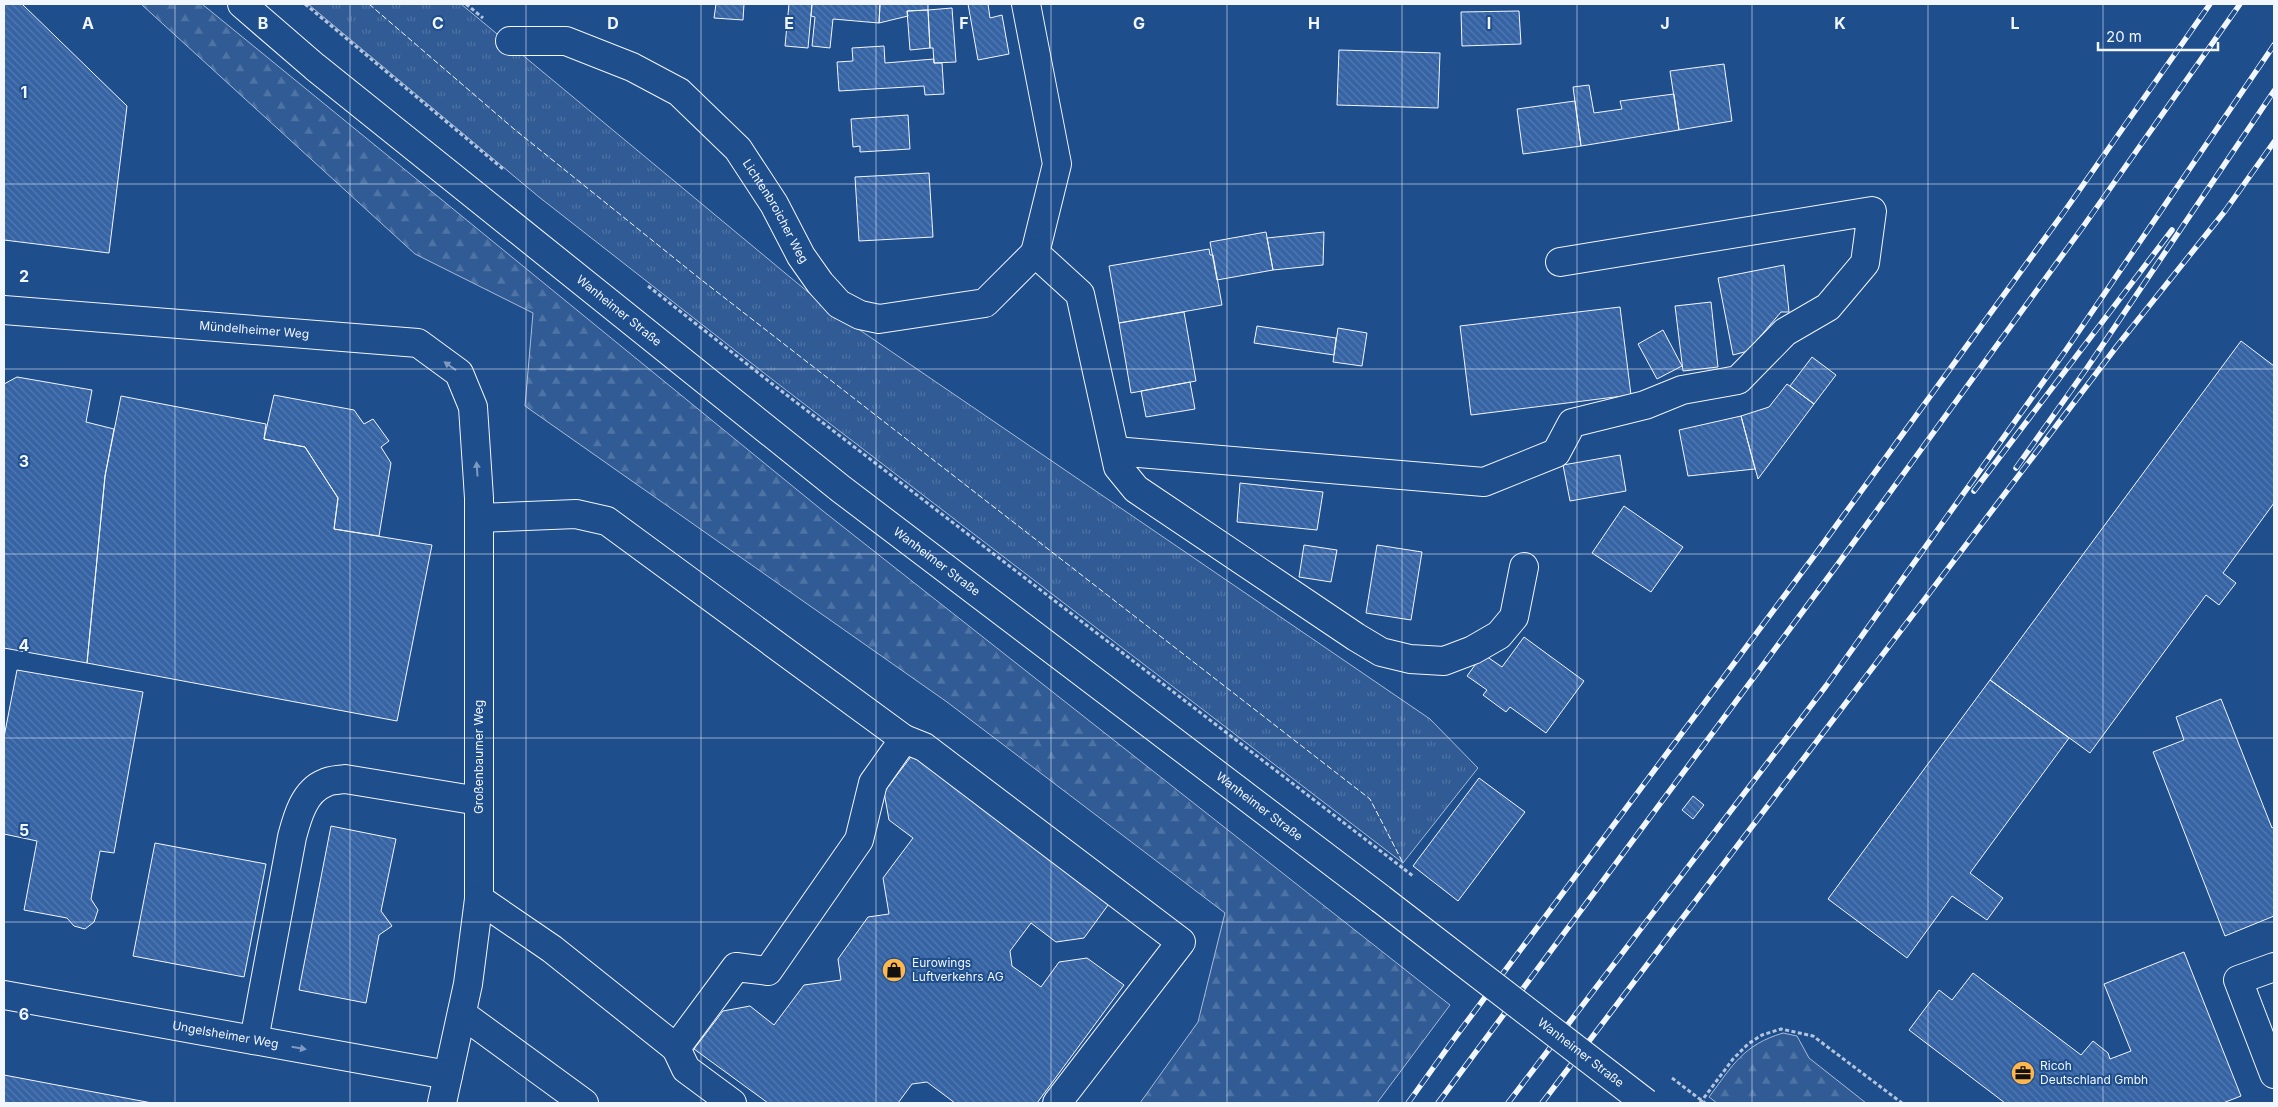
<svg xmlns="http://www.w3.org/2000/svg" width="2278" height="1107" font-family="Inter,sans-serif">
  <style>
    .grass { fill: url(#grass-tufts); stroke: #a8bbd7 }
    .forest { fill: url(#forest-firs); stroke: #a8bbd7 }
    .building { fill: url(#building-back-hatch); stroke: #f2f6ff }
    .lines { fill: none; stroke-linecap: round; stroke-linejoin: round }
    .minor-casing { stroke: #f2f6ff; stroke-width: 30 }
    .path { stroke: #b3c4dc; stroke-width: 3; stroke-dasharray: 4 2.5; stroke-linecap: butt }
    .minor { stroke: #1f4e8c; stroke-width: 28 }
    .rail-casing { stroke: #f2f6ff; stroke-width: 5.5 }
    .rail { stroke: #1f4e8c; stroke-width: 4; stroke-dasharray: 11; stroke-linecap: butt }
    .minor-bridge-casing { stroke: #f2f6ff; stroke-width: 30; stroke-linecap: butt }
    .path-bridge { stroke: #b3c4dc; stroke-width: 3; stroke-dasharray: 4 2.5; stroke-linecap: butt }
    .minor-bridge { stroke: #1f4e8c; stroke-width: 28 }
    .fence { stroke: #f2f6ff; stroke-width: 1; stroke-dasharray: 6 2.5; stroke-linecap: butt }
    .oneway { fill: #7e9ac0 }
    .grid { fill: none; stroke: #f2f6ff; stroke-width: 1; stroke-opacity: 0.55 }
    .labels { text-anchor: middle; stroke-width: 4; stroke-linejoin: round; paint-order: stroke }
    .street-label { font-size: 12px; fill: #f2f6ff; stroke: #1f4e8c }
    .poi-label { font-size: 12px; fill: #f2f6ff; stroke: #1f4e8c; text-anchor: start }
    .grid-label { font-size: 16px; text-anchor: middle; font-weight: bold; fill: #f2f6ff; stroke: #1f4e8c; stroke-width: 4; stroke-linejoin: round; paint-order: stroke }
  </style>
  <defs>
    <pattern id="grass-tufts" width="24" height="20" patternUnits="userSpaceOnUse" patternTransform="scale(1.25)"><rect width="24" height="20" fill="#305b95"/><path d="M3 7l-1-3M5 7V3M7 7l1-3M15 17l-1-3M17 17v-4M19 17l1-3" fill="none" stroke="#4e73a5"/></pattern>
    <pattern id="forest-firs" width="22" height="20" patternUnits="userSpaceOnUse" patternTransform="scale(1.25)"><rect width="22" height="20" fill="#305b95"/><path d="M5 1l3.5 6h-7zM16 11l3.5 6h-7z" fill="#4e73a5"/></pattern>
    <pattern id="building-back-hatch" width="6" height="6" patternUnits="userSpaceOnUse" patternTransform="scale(1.25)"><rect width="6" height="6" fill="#3563a3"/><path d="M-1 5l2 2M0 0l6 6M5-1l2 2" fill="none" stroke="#537ab1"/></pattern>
  </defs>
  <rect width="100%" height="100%" fill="#1f4e8c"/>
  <path class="grass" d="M 308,4 L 461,4 L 826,307 L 1430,719 L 1478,768 L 1403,863 L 773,380 L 539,197 Z"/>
  <path class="forest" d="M 141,4 L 202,4 L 823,511 L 1450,1005 L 1377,1103 L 1140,1103 L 1198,1022 L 1225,913 L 947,702 L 525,406 L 533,313 L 415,254 Z
    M 1783,1033 L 1797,1036 L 1809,1058 L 1866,1103 L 1717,1103 L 1709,1097 C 1733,1065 1743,1045 1783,1033 Z"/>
  <path class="building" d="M 4,4 L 22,4 L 127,106 L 109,253 L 4,240 Z
    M 716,4 L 744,4 L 743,20 L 714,18 Z
    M 789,4 L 812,4 L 808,48 L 785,46 Z
    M 812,4 L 880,4 L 879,23 L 833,19 L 830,48 L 812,46 L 815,17 L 811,16 Z
    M 880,4 L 928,4 L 928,10 L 907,11 L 908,16 L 879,23 Z
    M 968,4 L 988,4 L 990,18 L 1002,15 L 1009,54 L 978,60 Z
    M 952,8 L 956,62 L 934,63 L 933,48 L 930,48 L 928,10 Z
    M 928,10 L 930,48 L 910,50 L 907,11 Z
    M 1519,11 L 1521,44 L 1462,46 L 1461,12 Z
    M 884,46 L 885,63 L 934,59 L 934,63 L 942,63 L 944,94 L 925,95 L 924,86 L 839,91 L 837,62 L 853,61 L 852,48 Z
    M 1339,50 L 1440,53 L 1438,108 L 1337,105 Z
    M 1724,64 L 1732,121 L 1679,130 L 1670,71 Z
    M 1589,85 L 1594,113 L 1622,109 L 1620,101 L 1674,94 L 1679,130 L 1581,146 L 1573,87 Z
    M 1575,101 L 1581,146 L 1523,154 L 1517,109 Z
    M 908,115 L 910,149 L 860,152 L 860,146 L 853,147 L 851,119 Z
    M 929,173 L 933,237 L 859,241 L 855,177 Z
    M 1266,232 L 1273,270 L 1217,280 L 1210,242 Z
    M 1324,232 L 1323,265 L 1273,270 L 1267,238 Z
    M 1209,249 L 1210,255 L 1213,255 L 1222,305 L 1119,323 L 1109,266 Z
    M 1784,265 L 1789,312 L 1781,312 L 1748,351 L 1733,355 L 1718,278 Z
    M 1711,302 L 1718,367 L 1683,371 L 1675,306 Z
    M 1620,307 L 1631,395 L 1471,415 L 1460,326 Z
    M 1184,312 L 1196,381 L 1131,393 L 1119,323 Z
    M 1257,326 L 1336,338 L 1334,355 L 1254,343 Z
    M 1338,328 L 1367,333 L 1362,366 L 1333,362 Z
    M 1663,330 L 1682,366 L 1657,379 L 1638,344 Z
    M 2241,341 L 2274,366 L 2274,503 L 2223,573 L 2236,583 L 2219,605 L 2206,595 L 2090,753 L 1990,680 Z
    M 1812,357 L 1836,375 L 1814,404 L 1790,386 Z
    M 17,377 L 92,390 L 86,422 L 114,429 L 105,476 L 87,663 L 4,648 L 4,384 Z
    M 1190,382 L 1195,409 L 1146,417 L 1141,391 Z
    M 1787,384 L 1814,404 L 1758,479 L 1741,416 L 1769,407 Z
    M 274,395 L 354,410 L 364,424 L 373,419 L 389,441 L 381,447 L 391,463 L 379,536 L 334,529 L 338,498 L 305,447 L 264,439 Z
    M 121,396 L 266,424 L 264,439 L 305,447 L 338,498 L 334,529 L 432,545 L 397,721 L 87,663 L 105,476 Z
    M 1741,416 L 1755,469 L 1688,476 L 1679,430 Z
    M 1620,455 L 1626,491 L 1570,501 L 1563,465 Z
    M 1240,483 L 1323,492 L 1317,530 L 1237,522 Z
    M 1624,506 L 1683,547 L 1651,592 L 1592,553 Z
    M 1304,545 L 1337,550 L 1331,582 L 1299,577 Z
    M 1377,545 L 1422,552 L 1411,620 L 1366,613 Z
    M 1524,637 L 1584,681 L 1546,733 L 1510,707 L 1506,712 L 1483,695 L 1487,690 L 1467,676 L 1483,654 L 1502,667 Z
    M 17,670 L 143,692 L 114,853 L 100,851 L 91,899 L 98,910 L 94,922 L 85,929 L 74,926 L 67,918 L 24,910 L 37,841 L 4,834 L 4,737 Z
    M 1990,680 L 2069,738 L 1970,873 L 2003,898 L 1987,920 L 1952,896 L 1907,958 L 1828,899 Z
    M 2221,699 L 2272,828 L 2274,827 L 2274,916 L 2225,936 L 2153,752 L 2184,740 L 2176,717 Z
    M 913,754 L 1111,901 L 1084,938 L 1056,942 L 1031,923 L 1010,951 L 1012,966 L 1041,987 L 1059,962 L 1087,958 L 1124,985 L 1037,1103 L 955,1103 L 927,1082 L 912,1084 L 898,1103 L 768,1103 L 694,1049 L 723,1011 L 750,1006 L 774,1025 L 804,985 L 841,980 L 838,959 L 868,917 L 889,914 L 883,878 L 913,838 L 889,820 L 884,792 Z
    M 1479,778 L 1525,812 L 1458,901 L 1413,866 Z
    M 1693,796 L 1704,805 L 1693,819 L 1682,810 Z
    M 331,826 L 396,839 L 381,911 L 392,926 L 379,935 L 366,1003 L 299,990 Z
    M 155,843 L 266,864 L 244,977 L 133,956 Z
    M 2184,952 L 2241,1096 L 2223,1103 L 2005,1103 L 1909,1030 L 1939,990 L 1952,1000 L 1973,973 L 2081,1055 L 2093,1041 L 2108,1053 L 2110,1059 L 2131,1051 L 2104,984 Z
    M 4,1075 L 152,1103 L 4,1103 Z"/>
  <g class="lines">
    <g class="minor-casing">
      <g id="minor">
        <path id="s1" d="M 242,4 L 315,67 L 841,489 L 1381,899"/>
        <path d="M 1026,4 L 1057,164 L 1035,253 L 1080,294 L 1118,467 L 1136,489 L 1356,637 L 1381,652 L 1410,659 L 1444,661 L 1473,650 L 1499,635 L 1514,617 L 1524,567"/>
        <path id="s2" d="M 510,41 L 566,41 L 632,67 L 679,92 L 738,149 L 774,204 L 801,256 L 820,283 L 839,304 L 860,315 L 879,319 L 985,303 L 1035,253"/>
        <path id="s3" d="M 4,310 L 418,343 L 459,373 L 473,407 L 479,498 L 479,899 L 468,984 L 442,1103"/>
        <path d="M 1115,451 L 1484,482 L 1556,453 L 1572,423 L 1645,405 L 1682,390 L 1738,380 L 1785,332 L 1828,307 L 1865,263 L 1872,211 L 1560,262"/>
        <path d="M 904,739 L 924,747 L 1181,942 L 1057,1103"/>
        <path d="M 479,899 L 552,949 L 676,1048 L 736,967 L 768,971 L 859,840 L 873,783 L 904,739 L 607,521 L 576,514 L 479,518"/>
        <path d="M 2274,967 L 2238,980 L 2274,1074"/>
        <path id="s4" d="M 4,995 L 448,1075"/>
        <path d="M 462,1014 L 584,1103"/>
        <path d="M 254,1040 L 292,837 C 297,818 304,791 325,783 C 330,780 338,780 345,779 L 479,801"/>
        <path d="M 676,1048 L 686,1069 L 732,1103"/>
      </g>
    </g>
    <path class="path" d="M 305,4 L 503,169
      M 466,4 L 483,18
      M 648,286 L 771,383 L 1404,869
      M 1700,1103 L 1733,1059 L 1748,1044 L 1762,1035 L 1781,1029 L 1813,1036 L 1902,1103"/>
    <use href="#minor" class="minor"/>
    <g class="rail-casing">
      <path id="rail" d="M 2016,468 L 2087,368 L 2274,91
        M 1974,491 L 2172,230
        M 1408,1103 L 1451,1043 L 1817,552 L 2064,212 L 2210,4
        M 1438,1103 L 1835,568 L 2085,224 L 2240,4
        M 1508,1103 L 1826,686 L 2066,350 L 2274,45
        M 1542,1103 L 2117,346 L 2225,211 L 2274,142"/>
    </g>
    <use href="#rail" class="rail"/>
    <g class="minor-bridge-casing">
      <g id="minor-bridge">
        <path id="s5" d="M 1381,899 L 1646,1103"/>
      </g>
    </g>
    <path class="path-bridge" d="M 1404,869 L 1413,876
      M 1672,1078 L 1705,1103"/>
    <use href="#minor-bridge" class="minor-bridge"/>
    <path class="fence" d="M 369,4 L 514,129 L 699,278 L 1370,799 L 1403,863"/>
  </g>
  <defs><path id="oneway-solid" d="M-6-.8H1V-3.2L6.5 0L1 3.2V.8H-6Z" transform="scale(1.25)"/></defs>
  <g class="oneway">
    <use href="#oneway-solid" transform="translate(450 366) rotate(-145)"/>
    <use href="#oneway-solid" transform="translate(477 469) rotate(-94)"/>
    <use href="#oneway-solid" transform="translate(299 1048) rotate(10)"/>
  </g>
  <path class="grid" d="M 175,4 L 175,1103M 350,4 L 350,1103M 526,4 L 526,1103M 701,4 L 701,1103M 876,4 L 876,1103M 1051,4 L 1051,1103M 1227,4 L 1227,1103M 1402,4 L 1402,1103M 1577,4 L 1577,1103M 1752,4 L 1752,1103M 1928,4 L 1928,1103M 2103,4 L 2103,1103M 4,184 L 2274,184M 4,369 L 2274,369M 4,554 L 2274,554M 4,738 L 2274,738M 4,922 L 2274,922"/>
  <defs>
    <g id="shop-disc" transform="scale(1.25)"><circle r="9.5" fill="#ffb74d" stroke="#1f4e8c"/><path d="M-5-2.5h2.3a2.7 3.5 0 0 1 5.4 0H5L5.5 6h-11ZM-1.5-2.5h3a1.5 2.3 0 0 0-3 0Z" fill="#111"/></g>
    <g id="office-disc" transform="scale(1.25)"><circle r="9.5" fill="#ffb74d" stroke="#1f4e8c"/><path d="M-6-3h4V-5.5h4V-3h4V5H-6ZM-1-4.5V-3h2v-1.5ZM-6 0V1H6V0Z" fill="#111"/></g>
  </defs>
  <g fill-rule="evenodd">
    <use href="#shop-disc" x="894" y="970"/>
    <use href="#office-disc" x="2023" y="1073"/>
  </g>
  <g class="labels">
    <g class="street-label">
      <text dy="4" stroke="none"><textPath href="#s2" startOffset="335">Lichtenbroicher Weg</textPath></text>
      <text dy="4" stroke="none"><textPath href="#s1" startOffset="486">Wanheimer Straße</textPath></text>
      <text dy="4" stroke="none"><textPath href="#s3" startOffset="251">Mündelheimer Weg</textPath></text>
      <text dy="4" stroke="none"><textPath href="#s1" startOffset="891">Wanheimer Straße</textPath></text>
      <text transform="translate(479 757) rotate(-90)" y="4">Großenbaumer Weg</text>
      <text dy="4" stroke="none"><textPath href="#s1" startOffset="1296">Wanheimer Straße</textPath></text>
      <text dy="4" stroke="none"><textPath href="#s4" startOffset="225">Ungelsheimer Weg</textPath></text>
      <text dy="4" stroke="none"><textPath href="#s5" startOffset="252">Wanheimer Straße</textPath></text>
    </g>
    <g class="poi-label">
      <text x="912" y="967">Eurowings<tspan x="912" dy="14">Luftverkehrs AG</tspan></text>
      <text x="2040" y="1070">Ricoh<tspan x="2040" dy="14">Deutschland Gmbh</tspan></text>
    </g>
  </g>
  <g class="grid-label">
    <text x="88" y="29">A</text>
    <text x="263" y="29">B</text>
    <text x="438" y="29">C</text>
    <text x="613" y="29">D</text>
    <text x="789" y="29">E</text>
    <text x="964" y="29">F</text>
    <text x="1139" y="29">G</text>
    <text x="1314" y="29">H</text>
    <text x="1489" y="29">I</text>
    <text x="1665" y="29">J</text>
    <text x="1840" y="29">K</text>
    <text x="2015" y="29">L</text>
    <text x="24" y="98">1</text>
    <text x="24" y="282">2</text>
    <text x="24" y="467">3</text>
    <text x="24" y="651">4</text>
    <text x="24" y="836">5</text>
    <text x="24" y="1020">6</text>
  </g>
  <rect width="2278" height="1107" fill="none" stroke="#f2f6ff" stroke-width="10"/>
  <path d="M2098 42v8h120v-8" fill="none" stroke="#f2f6ff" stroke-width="2.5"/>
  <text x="2106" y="42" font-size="15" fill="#f2f6ff" stroke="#1f4e8c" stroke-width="4" paint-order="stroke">20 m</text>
</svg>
